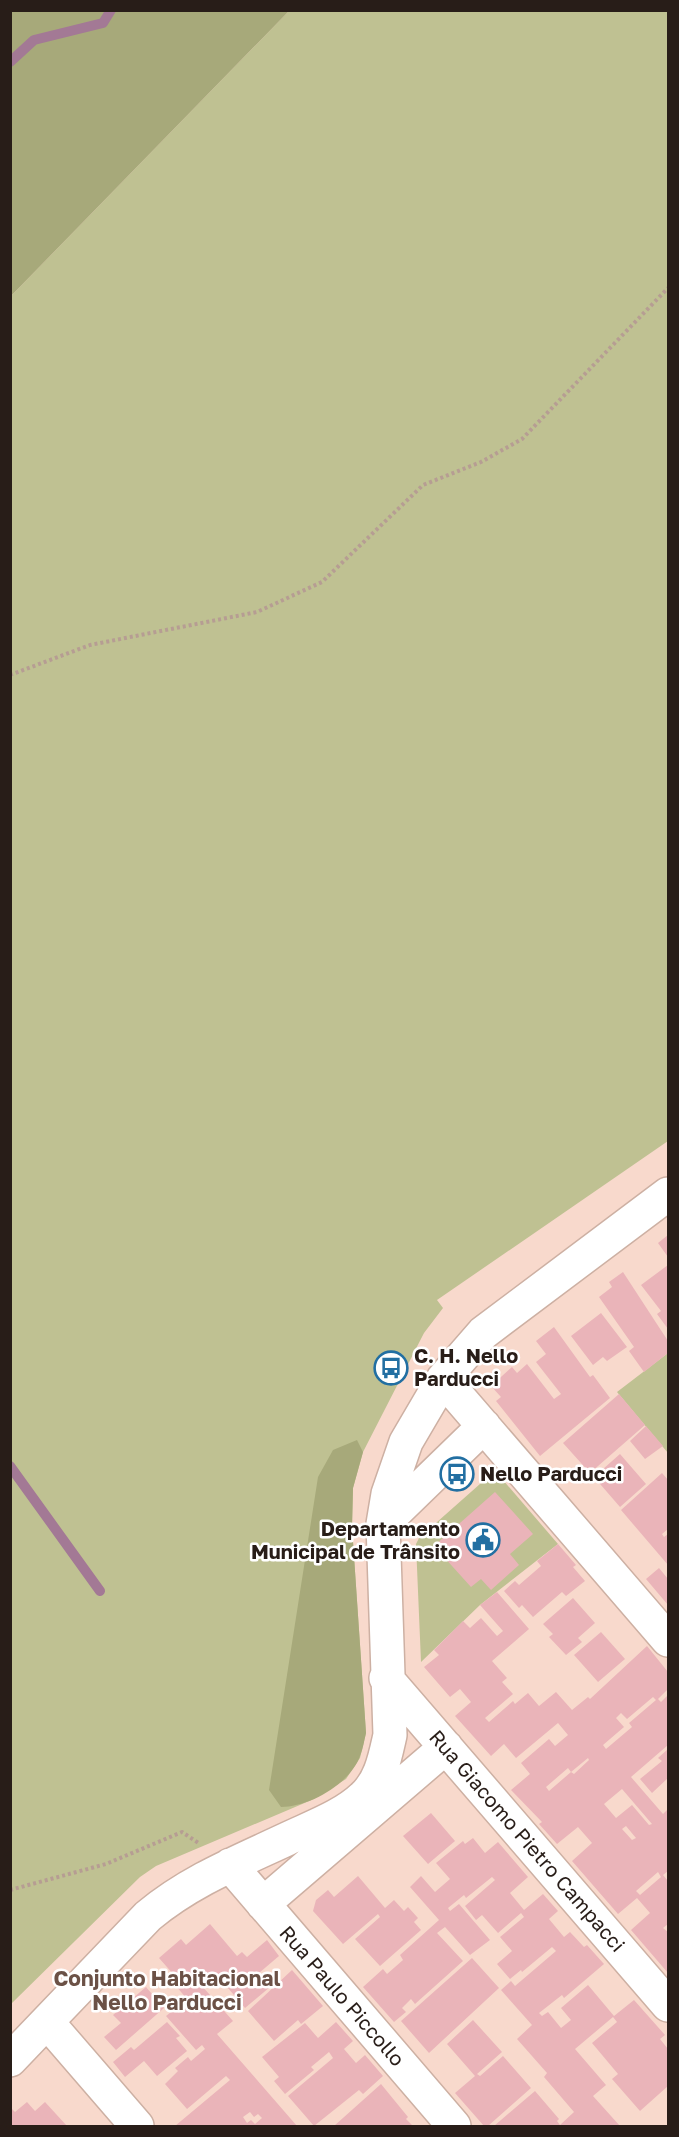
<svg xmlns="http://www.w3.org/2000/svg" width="679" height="2137" font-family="'Golos Text',sans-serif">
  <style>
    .green { fill: #bfc192 }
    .forest { fill: #a7a97a }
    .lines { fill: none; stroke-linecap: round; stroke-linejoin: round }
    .stream { stroke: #a37995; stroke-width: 10 }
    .building { fill: #eab4b9; fill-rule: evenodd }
    .minor-casing { stroke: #cdb0a3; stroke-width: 36 }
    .path { stroke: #b69d93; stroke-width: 4; stroke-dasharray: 3 3; stroke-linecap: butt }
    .minor { stroke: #fff; stroke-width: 33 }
    .labels { text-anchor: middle; stroke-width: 5; stroke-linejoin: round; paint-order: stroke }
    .poi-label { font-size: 20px; font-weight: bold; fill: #281d18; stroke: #fff; text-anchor: start }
    .street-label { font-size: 20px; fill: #281d18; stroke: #fff }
    .neighbourhood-label { font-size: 21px; font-weight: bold; fill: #6b5146; stroke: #fff }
  </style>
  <rect width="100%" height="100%" fill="#f8d9cc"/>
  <path class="green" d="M 289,11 L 668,11 L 668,1141 L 437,1300 L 443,1308 L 424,1333 L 363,1452 L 353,1488 L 352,1527 L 366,1733 L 360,1758 L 346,1779 L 314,1799 L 156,1866 L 140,1877 L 11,2004 L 11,296 Z
    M 668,1353 L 668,1453 L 617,1392 Z
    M 489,1476 L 503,1480 L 558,1544 L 480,1605 L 421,1662 L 416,1544 L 419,1538 Z"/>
  <path class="forest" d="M 11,10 L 289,11 L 11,296 L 10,11 Z
    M 357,1440 L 363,1452 L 353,1488 L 352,1527 L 366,1733 C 364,1741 363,1749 360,1756 C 350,1784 309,1807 281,1807 L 269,1790 L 318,1477 L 333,1450 Z"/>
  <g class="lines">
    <path class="stream" d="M 10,62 L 34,40 L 103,23 L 111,10
      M 10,1466 L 100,1591"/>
  </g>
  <path class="building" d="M 668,1235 L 668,1257 L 658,1243 Z
    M 668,1265 L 668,1329 L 657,1314 L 661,1311 L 641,1285 Z
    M 623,1272 L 668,1341 L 668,1353 L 644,1372 L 629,1351 L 634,1347 L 599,1297 L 612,1287 L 609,1282 Z
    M 601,1313 L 627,1347 L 607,1361 L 603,1357 L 593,1365 L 571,1336 Z
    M 554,1327 L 590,1377 L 593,1375 L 610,1398 L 540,1456 L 496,1401 L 501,1397 L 491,1386 L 512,1367 L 517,1373 L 527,1364 L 554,1399 L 561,1394 L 536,1362 L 546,1354 L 536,1341 Z
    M 619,1394 L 645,1425 L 590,1473 L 563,1443 Z
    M 646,1426 L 663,1446 L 645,1459 L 630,1441 Z
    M 620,1454 L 646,1484 L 620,1507 L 594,1477 Z
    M 662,1473 L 668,1480 L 668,1529 L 662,1534 L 664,1537 L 668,1534 L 668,1565 L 621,1510 Z
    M 495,1492 L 533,1534 L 510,1554 L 519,1565 L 491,1590 L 481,1579 L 471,1587 L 434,1546 Z
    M 558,1544 L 576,1565 L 573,1567 L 585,1581 L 566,1596 L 562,1592 L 533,1617 L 522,1605 L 519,1608 L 504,1591 L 515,1581 L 519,1585 L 541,1566 L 537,1561 Z
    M 659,1568 L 668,1579 L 668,1605 L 646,1579 Z
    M 497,1592 L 529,1629 L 492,1661 L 507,1678 L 502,1682 L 513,1694 L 485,1718 L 489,1722 L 513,1701 L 515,1704 L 528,1693 L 539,1706 L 556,1692 L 572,1710 L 588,1697 L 590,1699 L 647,1646 L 668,1672 L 668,1689 L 658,1699 L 661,1702 L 668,1695 L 668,1745 L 631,1777 L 663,1814 L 668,1809 L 668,1871 L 663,1875 L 668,1881 L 668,1924 L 663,1928 L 668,1932 L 668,1973 L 631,1930 L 650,1913 L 637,1898 L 618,1914 L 572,1861 L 592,1843 L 578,1827 L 557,1844 L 539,1824 L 542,1822 L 511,1790 L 530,1774 L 521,1763 L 549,1739 L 555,1746 L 568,1735 L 558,1723 L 516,1758 L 504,1744 L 491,1756 L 455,1716 L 471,1702 L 460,1689 L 450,1697 L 424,1667 L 439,1655 L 434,1650 L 463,1621 L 470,1628 L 481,1618 L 497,1636 L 503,1631 L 480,1605 ZM 653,1697 L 656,1700 L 629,1723 L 632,1727 L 606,1749 L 603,1745 L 624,1727 L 616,1718 L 621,1713 L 627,1719 ZM 588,1758 L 589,1760 L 574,1774 L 571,1772 L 549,1791 L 546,1787 L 568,1768 L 571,1772 ZM 622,1789 L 652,1824 L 649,1825 L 632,1805 L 616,1818 L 604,1804 ZM 626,1826 L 636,1838 L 632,1840 L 622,1829 ZM 658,1872 L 661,1877 L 640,1895 L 636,1891 Z
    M 573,1598 L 595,1623 L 578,1638 L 582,1642 L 566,1655 L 549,1637 L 553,1634 L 543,1624 Z
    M 601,1632 L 625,1659 L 598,1682 L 574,1655 Z
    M 668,1749 L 668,1778 L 652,1793 L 640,1779 L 662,1761 L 658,1758 Z
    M 431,1813 L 455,1841 L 428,1864 L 403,1836 Z
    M 473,1838 L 485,1853 L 498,1842 L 528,1877 L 510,1893 L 524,1910 L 543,1894 L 558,1911 L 549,1919 L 564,1937 L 570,1932 L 584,1947 L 587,1945 L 604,1964 L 564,1998 L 562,1995 L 539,2013 L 542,2016 L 548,2012 L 561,2028 L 571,2020 L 561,2008 L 588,1985 L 614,2016 L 634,2000 L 665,2035 L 660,2039 L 668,2049 L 668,2086 L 640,2111 L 612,2079 L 618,2074 L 592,2043 L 617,2022 L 613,2017 L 575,2049 L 606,2085 L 593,2096 L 620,2126 L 494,2126 L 535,2091 L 559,2119 L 557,2121 L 560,2125 L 574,2112 L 544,2077 L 547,2073 L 517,2039 L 532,2025 L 501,1990 L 511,1981 L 515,1986 L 556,1951 L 552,1947 L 522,1972 L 521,1970 L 510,1979 L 497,1964 L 512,1951 L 500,1937 L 524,1917 L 521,1913 L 498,1933 L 482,1915 L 476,1920 L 465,1906 L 495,1880 L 492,1877 L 466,1898 L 464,1895 L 448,1908 L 450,1911 L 459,1904 L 490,1940 L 470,1955 L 445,1927 L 437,1933 L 463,1961 L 415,2004 L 411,1999 L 402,2008 L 406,2012 L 394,2022 L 363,1987 L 383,1969 L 387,1974 L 403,1960 L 400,1955 L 439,1920 L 410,1887 L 421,1876 L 435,1892 L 450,1879 L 436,1863 L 463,1841 L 465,1844 Z
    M 358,1876 L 385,1908 L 394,1900 L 404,1911 L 408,1907 L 418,1918 L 414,1922 L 421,1930 L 380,1966 L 355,1939 L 380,1917 L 378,1914 L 343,1944 L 313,1911 L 316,1900 L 328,1890 L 334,1897 Z
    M 210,1924 L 237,1956 L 242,1952 L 247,1957 L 267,1940 L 279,1956 L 259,1973 L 270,1987 L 245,2008 L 216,1974 L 202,1986 L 233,2021 L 217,2034 L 297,2126 L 175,2126 L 230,2080 L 226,2076 L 187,2109 L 165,2084 L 178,2071 L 175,2068 L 188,2057 L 191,2061 L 205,2049 L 202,2045 L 196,2050 L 166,2016 L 187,1999 L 170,1979 L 174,1975 L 159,1958 L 181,1939 L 186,1945 ZM 250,2112 L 254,2117 L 258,2114 L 262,2118 L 255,2124 L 251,2120 L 247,2123 L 243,2117 Z
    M 472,1958 L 499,1988 L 429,2053 L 401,2021 Z
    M 292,1970 L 323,2006 L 301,2024 L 298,2020 L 274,2041 L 248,2011 Z
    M 146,1987 L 164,2008 L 116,2050 L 104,2037 L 121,2023 L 113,2015 Z
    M 473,2020 L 502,2052 L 477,2074 L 480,2076 L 503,2056 L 531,2088 L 488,2126 L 484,2126 L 455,2093 L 475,2076 L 447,2044 Z
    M 167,2022 L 180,2036 L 176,2038 L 187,2051 L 157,2076 L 144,2061 L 125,2077 L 113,2062 L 131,2047 L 134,2050 Z
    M 336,2022 L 353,2041 L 344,2049 L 356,2063 L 365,2055 L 383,2076 L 363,2094 L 359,2090 L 314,2126 L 288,2096 L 333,2058 L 329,2052 L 311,2067 L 314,2070 L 285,2094 L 274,2081 L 279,2077 L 262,2057 L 305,2023 L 318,2038 Z
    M 381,2084 L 408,2117 L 406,2119 L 413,2126 L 334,2126 Z
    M 27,2102 L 35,2111 L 45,2102 L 67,2126 L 10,2126 L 10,2107 L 15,2112 Z"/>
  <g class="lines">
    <g class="minor-casing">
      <path id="minor" d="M 443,1379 L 668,1640
        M 383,1524 L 484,1426
        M 386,1678 L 668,2005
        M 230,1865 L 454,2126
        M 263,1904 L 446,1747
        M 48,2023 L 137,2126
        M 10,2060 L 148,1916 C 190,1881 238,1862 287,1839 C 312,1827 343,1816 363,1797 C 381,1781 385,1757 390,1735 L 383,1524 L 388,1494 L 406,1442 L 443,1379 L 483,1333 L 668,1194"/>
    </g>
    <path class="path" d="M 10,675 L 90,645 L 257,612 L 322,582 L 423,485 L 481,462 L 522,439 L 668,288
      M 10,1890 L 106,1864 L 182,1832 L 200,1844"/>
    <use href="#minor" class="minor"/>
  </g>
  <defs>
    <g id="bus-ring" transform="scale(1.725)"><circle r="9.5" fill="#fff" stroke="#226fa2" stroke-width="1.5"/><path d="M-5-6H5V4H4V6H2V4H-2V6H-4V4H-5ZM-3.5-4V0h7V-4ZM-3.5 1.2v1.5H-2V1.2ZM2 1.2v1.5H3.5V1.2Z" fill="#226fa2"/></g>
    <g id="civic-ring" transform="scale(1.725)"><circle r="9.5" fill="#fff" stroke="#226fa2" stroke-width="1.5"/><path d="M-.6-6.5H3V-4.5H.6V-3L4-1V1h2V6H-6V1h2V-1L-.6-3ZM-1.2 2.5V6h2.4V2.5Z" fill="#226fa2"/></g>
  </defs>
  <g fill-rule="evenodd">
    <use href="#bus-ring" x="391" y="1368"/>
    <use href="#bus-ring" x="457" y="1474"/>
    <use href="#civic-ring" x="483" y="1540"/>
  </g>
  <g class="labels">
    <g class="poi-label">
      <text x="414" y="1363">C. H. Nello<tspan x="414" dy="23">Parducci</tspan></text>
      <text x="480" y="1481">Nello Parducci</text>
      <text x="460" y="1536" text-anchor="end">Departamento<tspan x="460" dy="23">Municipal de Trânsito</tspan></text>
    </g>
    <g class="street-label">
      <text transform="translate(527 1841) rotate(49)" y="7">Rua Giacomo Pietro Campacci</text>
      <text transform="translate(342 1996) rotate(49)" y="7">Rua Paulo Piccollo</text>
    </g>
    <g class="neighbourhood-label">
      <text x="167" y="1986">Conjunto Habitacional<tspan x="167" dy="24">Nello Parducci</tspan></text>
    </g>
  </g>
  <rect width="679" height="2137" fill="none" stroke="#281d18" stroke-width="24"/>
</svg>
